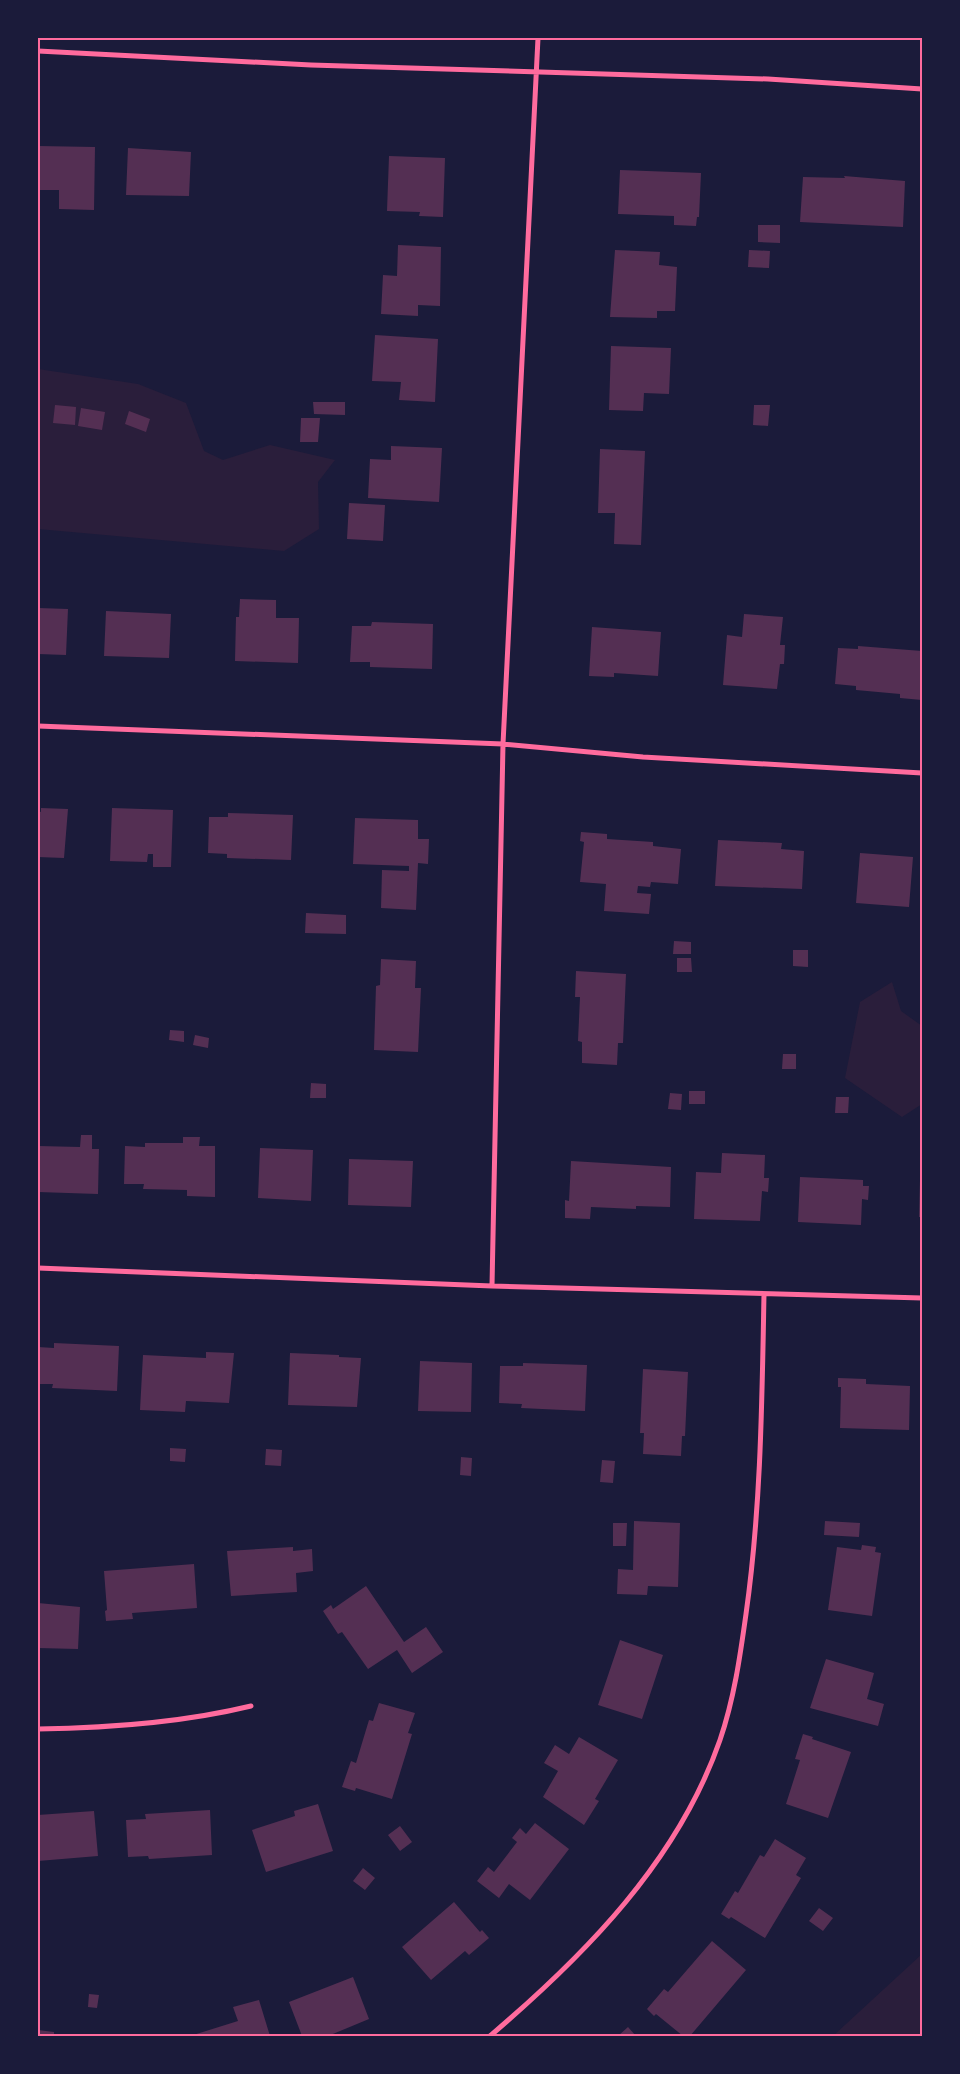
<svg xmlns="http://www.w3.org/2000/svg" width="960" height="2074" font-family="'Fira Sans Condensed',sans-serif">
  <style>
    .green { fill: #2a1e3b }
    .building { fill: #542f53 }
    .lines { fill: none; stroke-linecap: round; stroke-linejoin: round }
    .minor { stroke: #ff6b9d; stroke-width: 5 }
    .neatline { fill: none; stroke: #ff6b9d; stroke-width: 2 }
  </style>
  <rect width="100%" height="100%" fill="#1b1b3a"/>
  <path class="green" d="M 38,369 L 138,384 L 186,403 L 204,451 L 223,460 L 270,445 L 335,460 L 318,482 L 319,529 L 284,551 L 38,529 Z
    M 892,982 L 901,1011 L 922,1026 L 922,1104 L 902,1117 L 845,1078 L 860,1002 Z
    M 922,1954 L 922,2036 L 833,2036 Z"/>
  <path class="building" d="M 38,146 L 95,147 L 94,210 L 59,209 L 59,190 L 38,190 Z
    M 128,148 L 191,152 L 189,196 L 126,195 Z
    M 389,156 L 445,158 L 443,217 L 419,216 L 420,212 L 387,211 Z
    M 620,170 L 701,173 L 699,217 L 697,217 L 696,226 L 674,225 L 674,216 L 618,214 Z
    M 844,176 L 905,181 L 903,227 L 800,222 L 803,177 L 845,178 Z
    M 758,225 L 780,225 L 780,243 L 758,242 Z
    M 398,245 L 441,247 L 440,306 L 418,305 L 418,316 L 381,314 L 383,275 L 397,276 Z
    M 615,250 L 660,252 L 659,265 L 677,267 L 675,311 L 657,311 L 657,318 L 610,317 Z
    M 749,250 L 770,251 L 769,268 L 748,267 Z
    M 375,335 L 438,339 L 435,402 L 399,400 L 401,382 L 372,381 Z
    M 611,346 L 671,348 L 669,394 L 644,393 L 643,411 L 609,410 Z
    M 313,402 L 345,402 L 345,415 L 314,414 Z
    M 55,405 L 76,407 L 75,425 L 53,423 Z
    M 754,405 L 770,405 L 768,426 L 753,425 Z
    M 81,408 L 105,412 L 102,430 L 78,426 Z
    M 129,411 L 150,419 L 146,432 L 125,424 Z
    M 301,418 L 320,418 L 318,442 L 300,442 Z
    M 391,446 L 442,448 L 439,502 L 368,498 L 370,459 L 391,460 Z
    M 600,449 L 645,451 L 641,545 L 614,544 L 615,513 L 598,513 Z
    M 349,503 L 385,505 L 383,541 L 347,539 Z
    M 240,599 L 276,600 L 276,618 L 299,618 L 298,663 L 235,661 L 236,617 L 239,617 Z
    M 38,608 L 68,609 L 66,655 L 38,654 Z
    M 106,611 L 171,614 L 169,658 L 104,656 Z
    M 744,614 L 783,617 L 780,645 L 785,645 L 784,664 L 780,664 L 777,689 L 723,685 L 727,635 L 742,637 Z
    M 372,622 L 433,624 L 432,669 L 370,667 L 370,662 L 350,662 L 352,626 L 371,626 Z
    M 592,627 L 661,632 L 658,676 L 614,673 L 614,677 L 589,676 Z
    M 858,646 L 922,651 L 922,700 L 900,698 L 900,694 L 856,690 L 856,686 L 835,684 L 838,648 L 858,649 Z
    M 41,808 L 68,809 L 64,858 L 38,857 L 38,811 L 41,812 Z
    M 112,808 L 173,810 L 171,867 L 153,867 L 153,854 L 148,854 L 147,862 L 110,861 Z
    M 228,813 L 293,815 L 291,860 L 227,858 L 227,854 L 208,853 L 209,817 L 228,817 Z
    M 355,818 L 418,820 L 418,839 L 429,839 L 428,864 L 418,863 L 416,910 L 381,908 L 382,870 L 409,871 L 409,866 L 353,864 Z
    M 581,832 L 607,834 L 607,839 L 653,842 L 653,846 L 681,849 L 678,884 L 651,882 L 650,887 L 638,886 L 637,893 L 651,894 L 649,914 L 604,911 L 606,884 L 580,882 L 584,842 L 580,841 Z
    M 718,840 L 782,843 L 781,849 L 804,851 L 802,889 L 715,886 Z
    M 860,853 L 913,857 L 909,907 L 856,903 Z
    M 306,913 L 346,915 L 346,934 L 305,933 Z
    M 674,941 L 691,942 L 691,954 L 673,954 Z
    M 793,950 L 808,950 L 808,967 L 793,966 Z
    M 677,958 L 691,958 L 692,972 L 677,972 Z
    M 381,959 L 416,961 L 415,988 L 421,988 L 418,1052 L 374,1050 L 376,986 L 380,985 Z
    M 576,971 L 626,974 L 623,1043 L 618,1043 L 617,1065 L 582,1063 L 582,1042 L 578,1041 L 580,997 L 575,997 Z
    M 170,1030 L 184,1031 L 184,1042 L 169,1040 Z
    M 195,1035 L 209,1038 L 208,1048 L 193,1045 Z
    M 783,1054 L 796,1054 L 796,1069 L 782,1069 Z
    M 311,1083 L 326,1084 L 326,1098 L 310,1098 Z
    M 689,1091 L 705,1091 L 705,1104 L 689,1104 Z
    M 670,1093 L 682,1094 L 681,1110 L 668,1109 Z
    M 836,1097 L 849,1097 L 848,1113 L 835,1113 Z
    M 81,1135 L 92,1135 L 92,1149 L 99,1149 L 98,1194 L 38,1192 L 38,1146 L 80,1147 Z
    M 183,1137 L 200,1137 L 199,1146 L 215,1146 L 215,1197 L 187,1196 L 187,1190 L 143,1189 L 144,1184 L 124,1184 L 125,1146 L 145,1147 L 145,1143 L 183,1143 Z
    M 260,1148 L 313,1150 L 311,1201 L 258,1198 Z
    M 722,1153 L 765,1155 L 764,1178 L 769,1178 L 768,1192 L 762,1191 L 760,1221 L 694,1219 L 696,1172 L 721,1173 Z
    M 349,1159 L 413,1161 L 411,1207 L 348,1205 Z
    M 571,1161 L 671,1167 L 670,1207 L 636,1206 L 636,1209 L 591,1207 L 590,1219 L 565,1218 L 565,1200 L 569,1201 Z
    M 800,1177 L 863,1180 L 863,1186 L 869,1186 L 868,1200 L 862,1199 L 861,1225 L 798,1222 Z
    M 920,1180 L 922,1180 L 922,1217 L 919,1217 Z
    M 54,1343 L 119,1346 L 117,1391 L 52,1388 L 53,1384 L 38,1384 L 38,1347 L 54,1348 Z
    M 206,1352 L 234,1353 L 229,1403 L 186,1401 L 185,1412 L 140,1410 L 143,1355 L 206,1358 Z
    M 290,1353 L 339,1355 L 339,1357 L 361,1358 L 357,1407 L 288,1405 Z
    M 420,1361 L 472,1363 L 471,1412 L 418,1411 Z
    M 523,1363 L 587,1365 L 585,1411 L 521,1408 L 522,1404 L 499,1403 L 500,1366 L 523,1366 Z
    M 643,1369 L 688,1372 L 685,1436 L 682,1436 L 681,1456 L 643,1454 L 644,1433 L 640,1433 Z
    M 838,1378 L 866,1379 L 866,1384 L 910,1386 L 909,1430 L 840,1428 L 841,1387 L 838,1387 Z
    M 170,1448 L 186,1449 L 185,1462 L 170,1461 Z
    M 266,1449 L 282,1450 L 281,1466 L 265,1465 Z
    M 461,1457 L 472,1458 L 471,1476 L 460,1475 Z
    M 602,1460 L 615,1461 L 613,1483 L 600,1482 Z
    M 634,1521 L 680,1523 L 678,1587 L 648,1586 L 647,1595 L 617,1594 L 618,1569 L 633,1570 Z
    M 825,1521 L 860,1523 L 859,1537 L 824,1535 Z
    M 613,1523 L 627,1523 L 626,1546 L 613,1546 Z
    M 862,1545 L 876,1547 L 875,1552 L 881,1553 L 872,1616 L 828,1610 L 837,1547 L 861,1550 Z
    M 293,1547 L 293,1551 L 312,1549 L 313,1571 L 296,1573 L 297,1592 L 231,1596 L 227,1551 Z
    M 194,1564 L 197,1608 L 132,1613 L 133,1619 L 106,1621 L 105,1611 L 107,1610 L 104,1571 Z
    M 366,1586 L 404,1642 L 426,1627 L 443,1652 L 412,1673 L 397,1650 L 368,1669 L 342,1632 L 338,1634 L 323,1611 L 331,1605 L 333,1609 Z
    M 38,1603 L 80,1607 L 78,1649 L 38,1648 Z
    M 620,1640 L 663,1655 L 642,1719 L 598,1705 Z
    M 826,1659 L 874,1673 L 867,1699 L 884,1704 L 878,1726 L 810,1708 Z
    M 379,1703 L 415,1713 L 408,1733 L 412,1734 L 392,1799 L 356,1788 L 355,1791 L 342,1787 L 351,1761 L 356,1763 L 369,1720 L 373,1721 Z
    M 803,1734 L 813,1737 L 812,1739 L 851,1752 L 828,1818 L 786,1804 L 800,1760 L 795,1759 Z
    M 579,1737 L 618,1760 L 595,1799 L 599,1801 L 584,1825 L 543,1797 L 558,1771 L 544,1763 L 555,1745 L 569,1754 Z
    M 318,1804 L 333,1851 L 266,1872 L 252,1830 L 295,1816 L 294,1811 Z
    M 210,1810 L 212,1855 L 149,1859 L 148,1856 L 128,1857 L 126,1820 L 146,1819 L 145,1814 Z
    M 94,1811 L 98,1856 L 38,1861 L 38,1815 Z
    M 535,1823 L 569,1849 L 530,1900 L 509,1884 L 499,1898 L 477,1881 L 488,1867 L 494,1872 L 517,1842 L 512,1838 L 520,1828 L 526,1834 Z
    M 400,1826 L 412,1842 L 400,1851 L 388,1835 Z
    M 775,1839 L 806,1858 L 796,1875 L 801,1878 L 765,1938 L 731,1917 L 729,1919 L 721,1914 L 735,1891 L 738,1893 L 760,1855 L 764,1857 Z
    M 363,1868 L 375,1878 L 365,1890 L 353,1881 Z
    M 454,1902 L 480,1932 L 482,1930 L 489,1938 L 469,1955 L 465,1951 L 431,1980 L 402,1947 Z
    M 819,1908 L 833,1918 L 823,1931 L 809,1921 Z
    M 712,1941 L 746,1970 L 690,2036 L 683,2036 L 656,2014 L 654,2016 L 647,2009 L 664,1989 L 668,1992 Z
    M 353,1977 L 369,2019 L 328,2036 L 302,2036 L 289,2002 Z
    M 89,1994 L 99,1995 L 97,2008 L 88,2007 Z
    M 259,2000 L 270,2036 L 190,2036 L 238,2021 L 233,2007 Z
    M 628,2027 L 636,2036 L 618,2036 Z
    M 38,2030 L 54,2032 L 54,2036 L 38,2036 Z"/>
  <g class="lines">
    <path class="minor" d="M 38,51 L 311,65 L 768,79 L 922,89
      M 38,726 L 503,744 L 643,757 L 922,773
      M 38,1268 L 492,1286 L 922,1298
      M 492,1286 L 503,744 L 538,38
      M 38,1729 C 109,1728 181,1723 251,1706
      M 490,2036 C 585,1955 678,1861 720,1740 C 734,1699 740,1657 746,1614 C 761,1508 762,1401 764,1294"/>
  </g>
  <rect width="960" height="2074" fill="none" stroke="#1b1b3a" stroke-width="78"/>
  <rect x="39" y="39" width="882" height="1996" class="neatline"/>
</svg>
